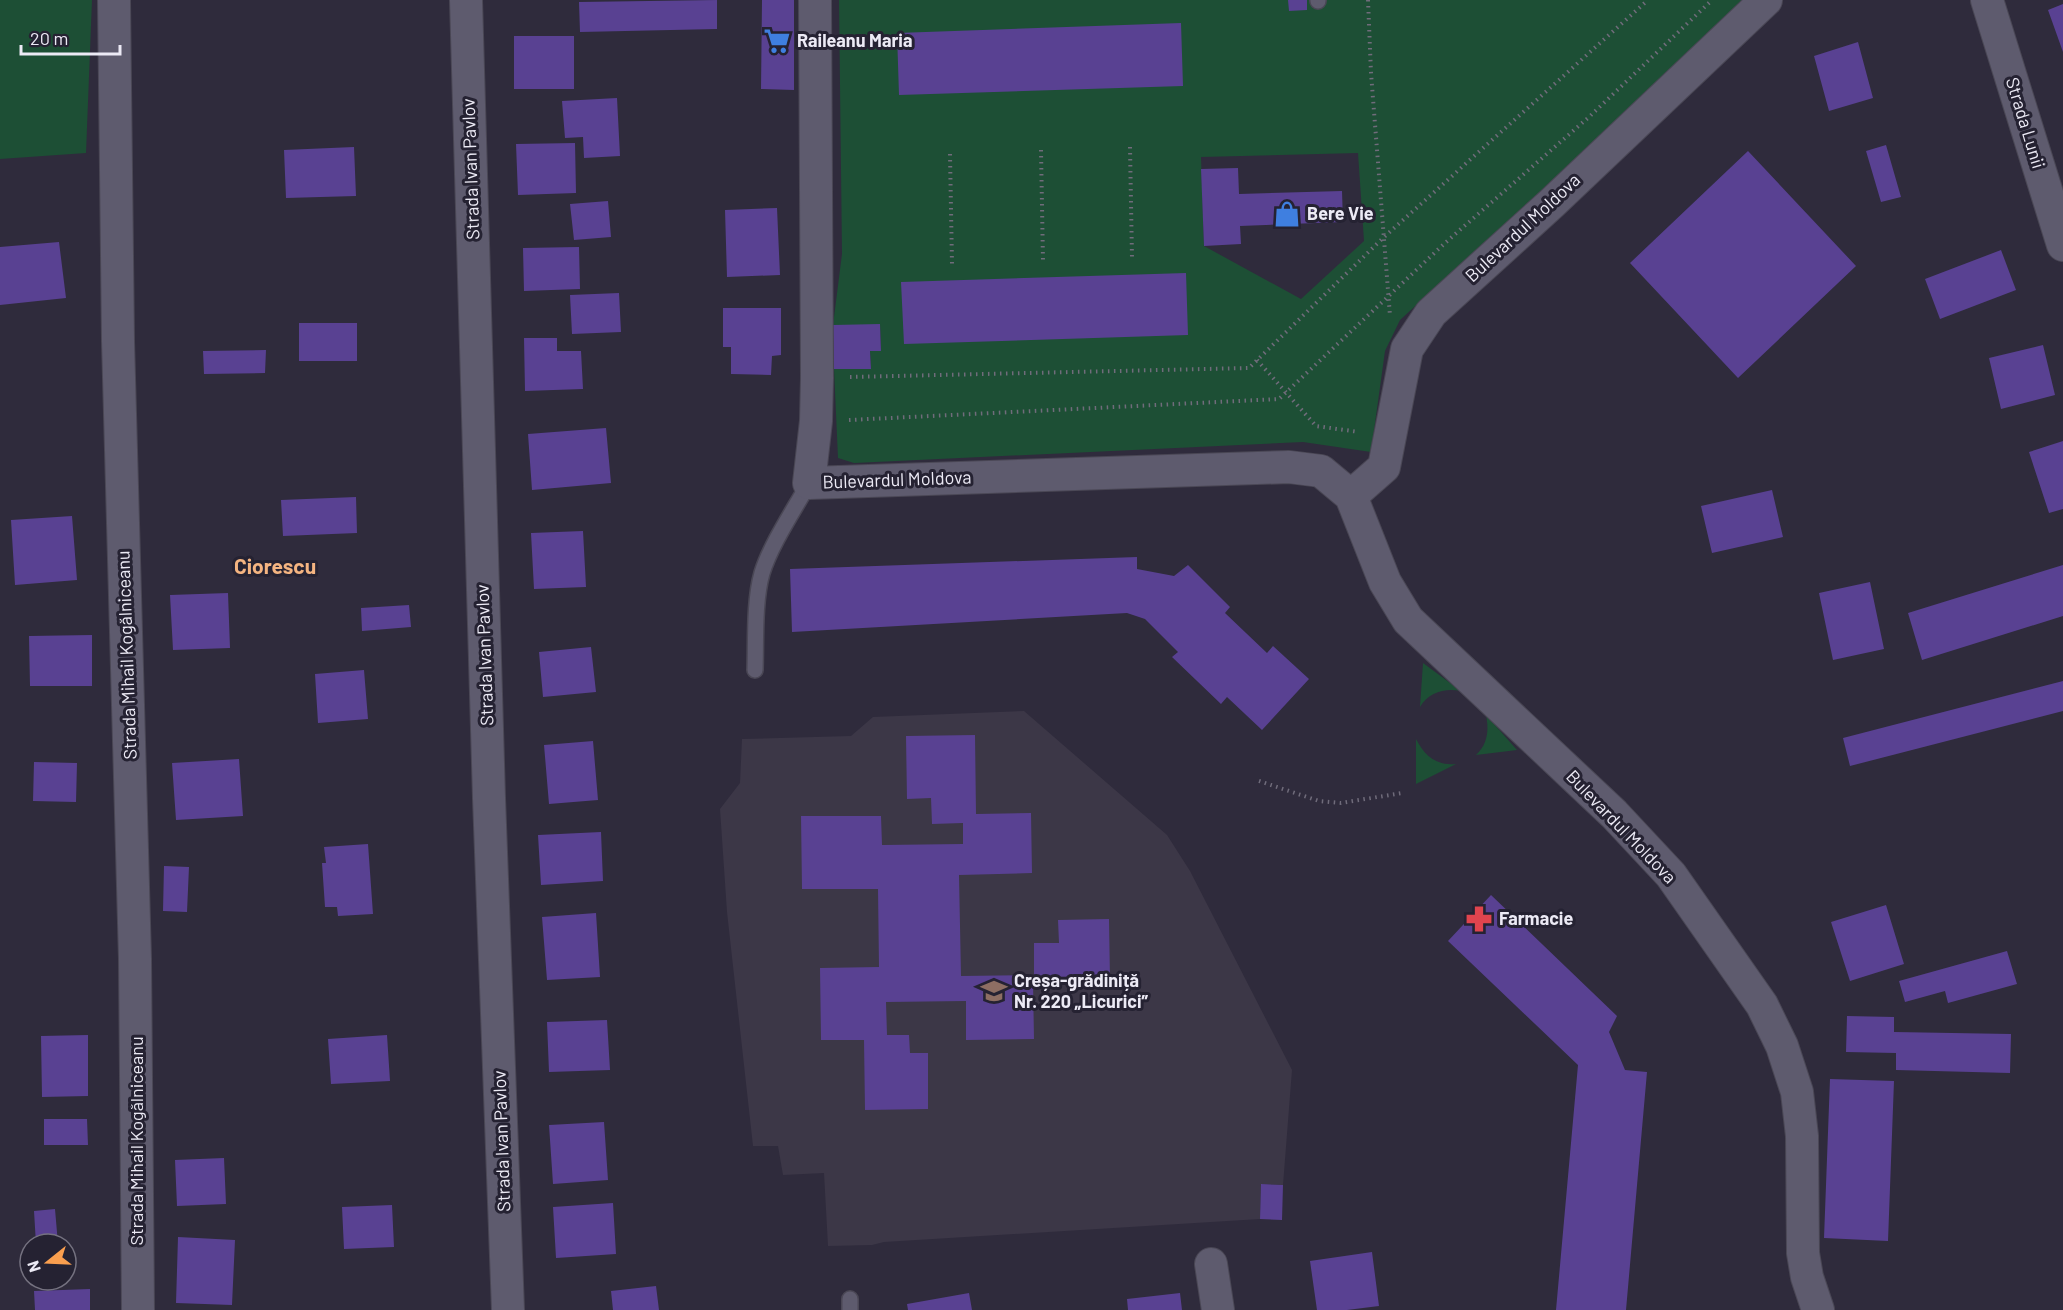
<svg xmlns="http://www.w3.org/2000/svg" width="2063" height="1310" font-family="Barlow,sans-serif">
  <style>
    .education { fill: #3c3747 }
    .green { fill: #1d4f35; fill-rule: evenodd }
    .building { fill: #594192 }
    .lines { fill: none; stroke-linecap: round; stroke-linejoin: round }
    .service-casing { stroke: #4a4755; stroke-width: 18 }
    .minor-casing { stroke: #4a4755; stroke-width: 34 }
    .path { stroke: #706c7b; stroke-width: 4; stroke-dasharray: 1.5 4.5; stroke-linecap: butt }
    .service { stroke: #5e5b6e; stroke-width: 15 }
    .minor { stroke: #5e5b6e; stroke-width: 32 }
    .labels { text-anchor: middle; stroke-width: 6; stroke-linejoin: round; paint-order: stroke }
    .poi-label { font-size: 18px; font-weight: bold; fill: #eceaf5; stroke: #252232; text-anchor: start }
    .street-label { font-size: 18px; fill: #eceaf5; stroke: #252232 }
    .quarter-label { font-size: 21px; font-weight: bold; fill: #f4b481; stroke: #252232 }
  </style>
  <rect width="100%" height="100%" fill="#2f2b3c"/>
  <path class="education" d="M 1024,711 L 1167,835 L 1190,871 L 1292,1070 L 1283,1185 L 1261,1184 L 1260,1219 L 884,1242 L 872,1245 L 828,1246 L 824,1173 L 783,1175 L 778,1146 L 753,1146 L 727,912 L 720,809 L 740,783 L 742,739 L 851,736 L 873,717 Z"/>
  <path class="green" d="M 0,0 L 92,0 L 86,153 L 0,159 Z
    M 839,0 L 1750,0 L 1400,320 L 1385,351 L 1371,452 L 1303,442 L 854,463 L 838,458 L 834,369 L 871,369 L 870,351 L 881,350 L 880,325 L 833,325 L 842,254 ZM 1358,153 L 1364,241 L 1301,299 L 1204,246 L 1201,157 Z
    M 1423,663 L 1461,691 C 1445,688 1429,692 1420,707 Z
    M 1486,715 L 1517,750 L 1476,755 C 1488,744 1489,730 1486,715 Z
    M 1416,739 C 1424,755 1436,766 1456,764 L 1416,784 Z"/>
  <path class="building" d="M 717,0 L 717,29 L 580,32 L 579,2 Z
    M 762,0 L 794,0 L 794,90 L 761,89 Z
    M 1288,0 L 1307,0 L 1307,10 L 1289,11 Z
    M 2063,4 L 2063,52 L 2048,10 Z
    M 1181,23 L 1183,86 L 899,95 L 897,33 Z
    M 514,36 L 574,36 L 574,89 L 514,89 Z
    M 1858,42 L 1873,98 L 1829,111 L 1814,56 Z
    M 617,98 L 620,156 L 584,158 L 583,137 L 565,138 L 562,101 Z
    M 575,143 L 576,193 L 518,195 L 516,144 Z
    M 1886,145 L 1901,197 L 1881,202 L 1866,151 Z
    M 354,147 L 356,196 L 286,198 L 284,150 Z
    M 1748,151 L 1856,266 L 1738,378 L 1630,263 Z
    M 1238,168 L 1239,194 L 1342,191 L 1343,222 L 1240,226 L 1241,244 L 1204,246 L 1201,169 Z
    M 608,201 L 611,237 L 574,240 L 570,204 Z
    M 777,208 L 780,275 L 727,277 L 725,210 Z
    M 59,242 L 66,298 L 0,305 L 0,247 Z
    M 579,247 L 580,289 L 524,291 L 523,248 Z
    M 2001,250 L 2016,290 L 1940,319 L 1925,279 Z
    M 1186,273 L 1188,335 L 904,344 L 901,282 Z
    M 619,293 L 621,332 L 572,334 L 570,295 Z
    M 723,308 L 781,308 L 781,355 L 772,356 L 771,375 L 731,374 L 731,347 L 723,347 Z
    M 299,323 L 357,323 L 357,361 L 299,361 Z
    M 880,324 L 881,351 L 870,351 L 871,369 L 834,369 L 833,325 Z
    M 524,338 L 557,338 L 557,351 L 581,351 L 583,389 L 525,391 Z
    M 2043,345 L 2055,395 L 2001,409 L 1989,358 Z
    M 266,350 L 265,373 L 204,374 L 203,351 Z
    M 606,428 L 611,483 L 532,490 L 528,434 Z
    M 2063,441 L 2063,509 L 2049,513 L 2029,452 Z
    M 1772,490 L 1783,537 L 1712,553 L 1701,506 Z
    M 356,497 L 357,533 L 283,536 L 281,500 Z
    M 72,516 L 77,580 L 15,585 L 11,520 Z
    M 583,531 L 586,587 L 534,589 L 531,533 Z
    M 1137,557 L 1137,569 L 1174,576 L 1188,565 L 1230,607 L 1225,613 L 1267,653 L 1273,646 L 1309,679 L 1262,730 L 1227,697 L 1221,704 L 1172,657 L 1178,652 L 1145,619 L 1127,613 L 792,632 L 790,569 Z
    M 2063,565 L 2063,616 L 1922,660 L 1908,613 Z
    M 1870,582 L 1884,649 L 1833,660 L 1819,593 Z
    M 228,593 L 230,648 L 173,650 L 170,595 Z
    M 409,605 L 411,627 L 362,631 L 361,608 Z
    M 92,635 L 92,686 L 30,686 L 29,636 Z
    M 591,647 L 596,692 L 543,697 L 539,652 Z
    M 364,670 L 368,719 L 318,723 L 315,674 Z
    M 2063,681 L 2063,711 L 1850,766 L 1843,738 Z
    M 975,735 L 976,814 L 1031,813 L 1032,873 L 959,875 L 961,976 L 1034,975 L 1034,943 L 1059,943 L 1058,920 L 1109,919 L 1110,980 L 1033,982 L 1034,1039 L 966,1040 L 966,1001 L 886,1002 L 887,1035 L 909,1035 L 910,1053 L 928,1053 L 928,1109 L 865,1110 L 864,1040 L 821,1040 L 820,968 L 879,967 L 878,889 L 802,889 L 801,816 L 881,816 L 882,845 L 963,844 L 963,823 L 932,824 L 931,798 L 907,799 L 906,736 Z
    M 593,741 L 598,800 L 549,804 L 544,745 Z
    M 239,759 L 243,816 L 176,820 L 172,763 Z
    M 34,762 L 77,763 L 76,802 L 33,801 Z
    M 601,832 L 603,881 L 541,885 L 538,835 Z
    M 368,844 L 373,914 L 338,916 L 337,907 L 325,907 L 322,863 L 326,863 L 324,847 Z
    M 164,866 L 189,867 L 187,912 L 163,911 Z
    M 1491,895 L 1617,1016 L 1609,1032 L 1625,1070 L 1647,1072 L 1626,1310 L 1556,1310 L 1578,1065 L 1448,941 Z
    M 1886,905 L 1904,964 L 1850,981 L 1831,922 Z
    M 596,913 L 600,977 L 547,980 L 542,917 Z
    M 2007,951 L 2017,984 L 1948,1003 L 1945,991 L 1905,1002 L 1899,981 Z
    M 1847,1016 L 1894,1017 L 1894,1032 L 2011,1034 L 2010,1073 L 1896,1070 L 1896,1053 L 1846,1052 Z
    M 607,1020 L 610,1070 L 549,1072 L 547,1022 Z
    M 88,1035 L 88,1096 L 42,1097 L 41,1036 Z
    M 387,1035 L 390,1081 L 331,1084 L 328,1039 Z
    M 1830,1079 L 1894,1081 L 1888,1241 L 1824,1238 Z
    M 44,1119 L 87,1119 L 88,1145 L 44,1145 Z
    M 604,1122 L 608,1180 L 553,1184 L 549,1125 Z
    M 224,1158 L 226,1204 L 177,1206 L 175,1160 Z
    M 1261,1184 L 1283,1185 L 1282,1220 L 1260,1219 Z
    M 613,1203 L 616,1254 L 556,1258 L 553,1207 Z
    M 392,1205 L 394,1247 L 344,1249 L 342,1207 Z
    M 55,1209 L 58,1244 L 36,1244 L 34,1211 Z
    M 178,1237 L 235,1240 L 232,1305 L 176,1303 Z
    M 1372,1252 L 1379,1306 L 1347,1310 L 1317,1310 L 1310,1261 Z
    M 656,1286 L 659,1310 L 613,1310 L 611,1291 Z
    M 90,1289 L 90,1310 L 35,1310 L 34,1291 Z
    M 969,1293 L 972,1310 L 908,1310 L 907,1304 Z
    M 1180,1293 L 1182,1310 L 1128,1310 L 1127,1299 Z"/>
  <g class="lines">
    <g class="service-casing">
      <path id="service" d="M 1318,0 L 1318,1
        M 755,670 C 756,641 754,601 762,573 C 771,544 794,510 809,483
        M 850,1310 L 850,1299"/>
    </g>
    <g class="minor-casing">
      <path id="minor" d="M 114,0 L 118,341 L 135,959 L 138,1310
        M 466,0 L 489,798 L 508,1310
        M 815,0 L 817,378 L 816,421 L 809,483 L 1289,467 L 1321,471 L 1351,496 L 1385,582 L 1408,620 L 1614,814 L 1671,875 L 1762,1005 L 1782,1046 L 1797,1092 L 1802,1136 L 1803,1253 L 1807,1277 L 1818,1310
        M 1987,0 L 2063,245
        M 1351,496 L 1384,467 L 1407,349 L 1431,313 L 1552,203 L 1766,0
        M 1211,1264 L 1218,1310"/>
    </g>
    <path class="path" d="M 1368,0 L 1371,73 L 1390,316
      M 1130,147 L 1132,258
      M 1041,150 L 1043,261
      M 950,154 L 952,264
      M 1257,360 L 1316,426 L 1359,432
      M 850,377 L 1249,368 L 1383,238 L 1648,0
      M 849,420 L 1279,399 L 1445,243 L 1589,117 L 1712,0
      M 1259,781 L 1319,801 L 1341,803 L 1402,793"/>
    <use href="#service" class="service"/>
    <use href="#minor" class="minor"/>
  </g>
  <defs>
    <g id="supermarket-bare" transform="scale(2.07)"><path d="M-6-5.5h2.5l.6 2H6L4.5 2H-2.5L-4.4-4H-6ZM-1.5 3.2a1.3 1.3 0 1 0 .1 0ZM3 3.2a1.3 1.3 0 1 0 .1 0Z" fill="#3f7fe0" stroke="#252232" stroke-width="2.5" paint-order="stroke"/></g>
    <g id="shop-bare" transform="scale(2.07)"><path d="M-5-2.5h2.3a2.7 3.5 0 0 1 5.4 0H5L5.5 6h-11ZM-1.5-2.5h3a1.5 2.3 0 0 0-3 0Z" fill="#3f7fe0" stroke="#252232" stroke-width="2.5" paint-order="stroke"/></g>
    <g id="pharmacy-bare" transform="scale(2.07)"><path d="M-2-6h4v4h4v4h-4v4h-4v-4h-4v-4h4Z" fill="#e0444e" stroke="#252232" stroke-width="2.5" paint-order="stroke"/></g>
    <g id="school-bare" transform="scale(2.07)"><path d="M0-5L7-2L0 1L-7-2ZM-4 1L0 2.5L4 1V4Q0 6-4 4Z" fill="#8d6e63" stroke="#252232" stroke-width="2.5" paint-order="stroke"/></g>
  </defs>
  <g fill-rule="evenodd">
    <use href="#supermarket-bare" x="777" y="41"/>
    <use href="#shop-bare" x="1287" y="214"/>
    <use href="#pharmacy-bare" x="1479" y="919"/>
    <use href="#school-bare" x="994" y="991"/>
  </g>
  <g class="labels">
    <g class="poi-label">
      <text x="797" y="47">Raileanu Maria</text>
      <text x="1307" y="220">Bere Vie</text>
      <text x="1499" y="925">Farmacie</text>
      <text x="1014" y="987">Creșa-grădiniță<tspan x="1014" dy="21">Nr. 220 „Licurici”</tspan></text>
    </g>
    <g class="street-label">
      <text transform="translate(2025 123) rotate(73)" y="6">Strada Lunii</text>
      <text transform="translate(471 169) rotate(-92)" y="6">Strada Ivan Pavlov</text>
      <text transform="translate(1523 228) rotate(-43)" y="6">Bulevardul Moldova</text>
      <text transform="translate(897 480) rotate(-2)" y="6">Bulevardul Moldova</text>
      <text transform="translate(127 655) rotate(-92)" y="6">Strada Mihail Kogălniceanu</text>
      <text transform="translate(485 655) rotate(-92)" y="6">Strada Ivan Pavlov</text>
      <text transform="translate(1621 827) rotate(46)" y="6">Bulevardul Moldova</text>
      <text transform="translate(137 1141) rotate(-90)" y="6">Strada Mihail Kogălniceanu</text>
      <text transform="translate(502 1141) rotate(-92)" y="6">Strada Ivan Pavlov</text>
    </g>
    <g class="quarter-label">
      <text x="275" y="574">Ciorescu</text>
    </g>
  </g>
  <g transform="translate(48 1262) rotate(252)"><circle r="28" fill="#252232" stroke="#757280" stroke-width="1.5"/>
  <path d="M0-4.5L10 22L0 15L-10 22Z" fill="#fa9f4f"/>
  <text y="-9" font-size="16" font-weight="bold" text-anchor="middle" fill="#eceaf5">N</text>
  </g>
  <path d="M21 45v9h99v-9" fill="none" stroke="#eceaf5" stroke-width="3"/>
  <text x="30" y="45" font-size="18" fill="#eceaf5" stroke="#252232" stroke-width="4.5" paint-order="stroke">20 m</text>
</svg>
